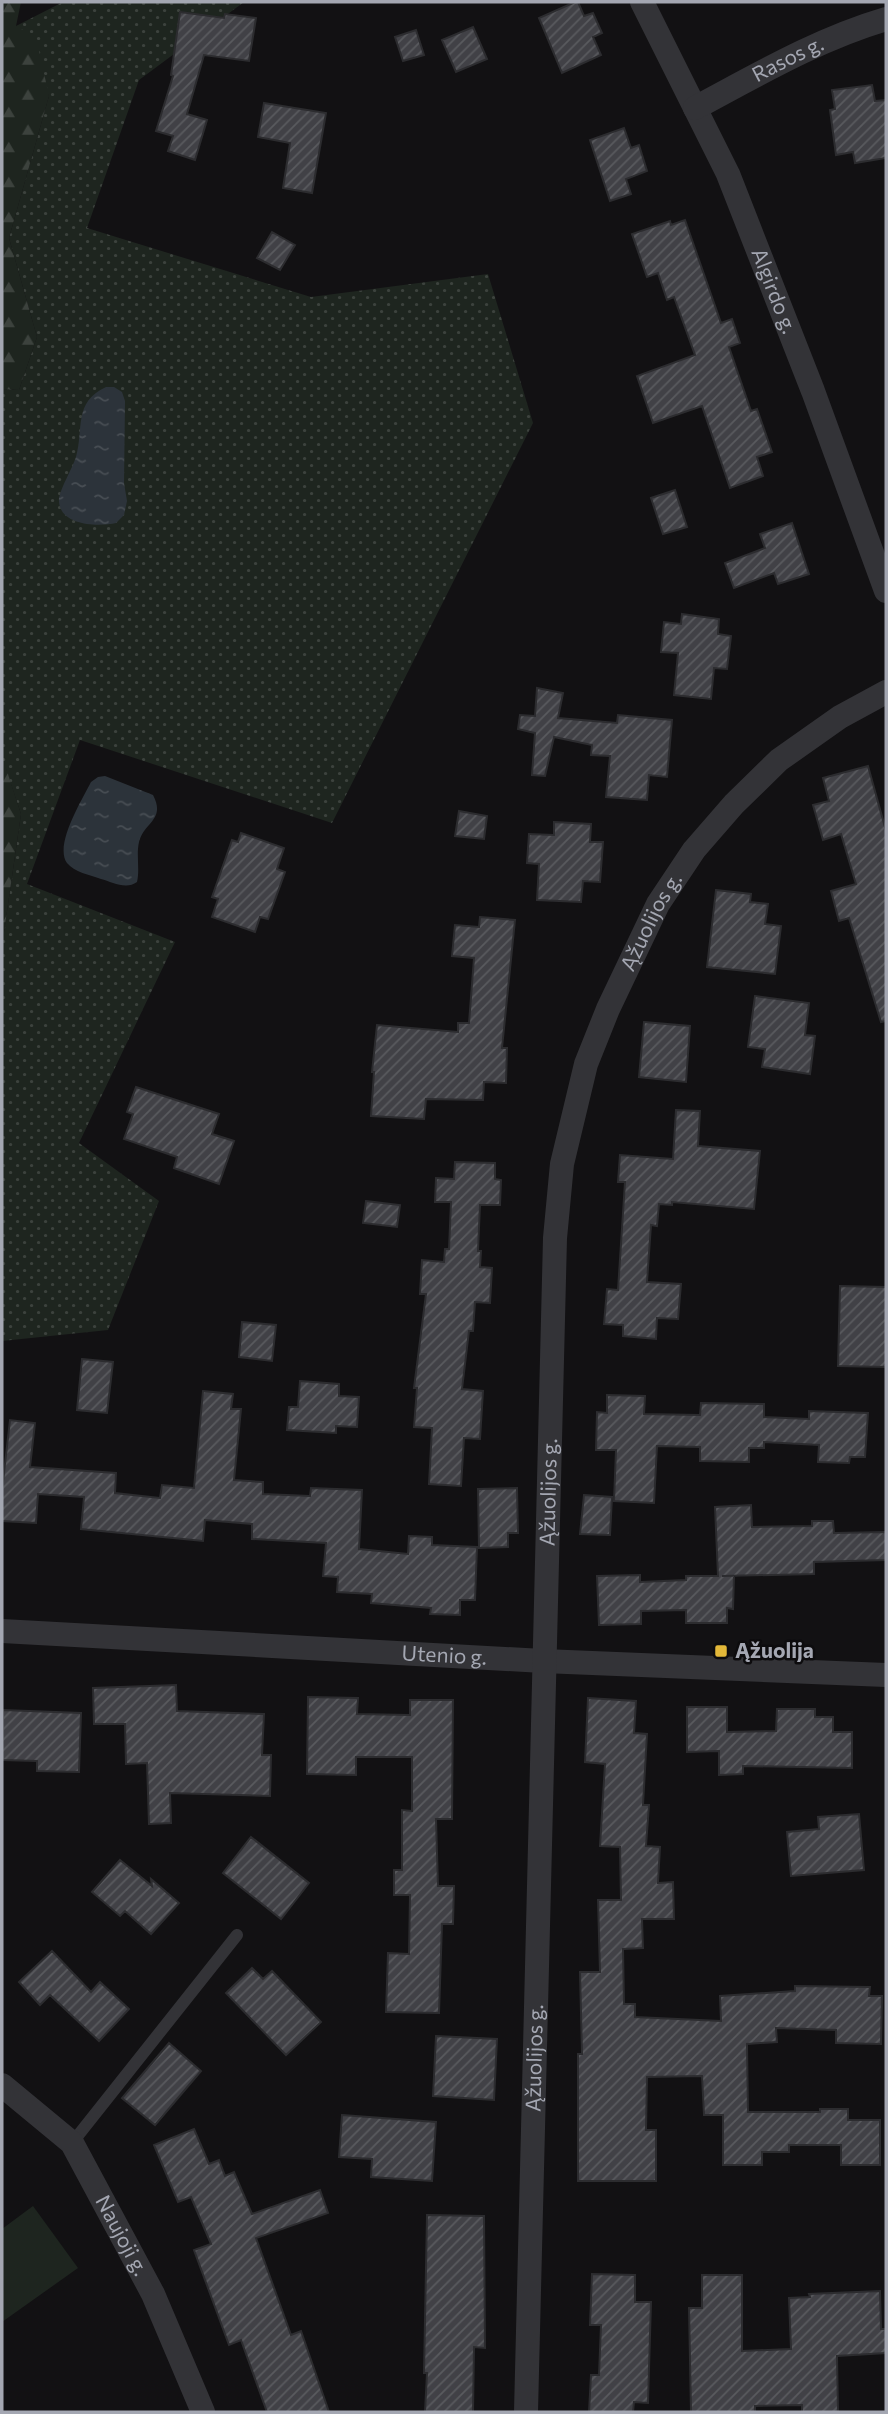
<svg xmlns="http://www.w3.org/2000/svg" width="888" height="2414" font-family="Commissioner,sans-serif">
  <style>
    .grass { fill: url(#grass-dots) }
    .forest { fill: url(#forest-firs) }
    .pitch { fill: #1e251f }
    .water { fill: url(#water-ripples) }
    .building { fill: url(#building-hatch); stroke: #2c2c2f; stroke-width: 2 }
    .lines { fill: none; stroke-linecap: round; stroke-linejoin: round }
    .lane { stroke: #333337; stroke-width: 12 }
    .street { stroke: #333337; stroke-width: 24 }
    .poi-dot { fill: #e3b839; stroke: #0d0c0e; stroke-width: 2.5 }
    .labels { text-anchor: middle; stroke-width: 5; stroke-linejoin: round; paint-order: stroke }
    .street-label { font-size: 21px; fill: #a4a7b2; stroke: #0d0c0e }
    .poi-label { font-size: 21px; font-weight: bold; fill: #a4a7b2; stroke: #0d0c0e; text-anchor: start }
  </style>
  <defs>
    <pattern id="grass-dots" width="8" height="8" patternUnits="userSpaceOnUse" patternTransform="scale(1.75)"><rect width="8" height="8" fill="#1e251f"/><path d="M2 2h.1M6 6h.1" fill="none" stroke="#3c423d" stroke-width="1.8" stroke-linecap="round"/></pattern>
    <pattern id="forest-firs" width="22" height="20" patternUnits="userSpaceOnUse" patternTransform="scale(1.75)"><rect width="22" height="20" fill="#1e251f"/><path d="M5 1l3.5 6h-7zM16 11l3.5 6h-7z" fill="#3c423d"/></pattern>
    <pattern id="water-ripples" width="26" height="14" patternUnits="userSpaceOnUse" patternTransform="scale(1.75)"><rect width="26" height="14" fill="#2c333a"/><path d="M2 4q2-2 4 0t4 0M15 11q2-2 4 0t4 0" fill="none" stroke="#484e54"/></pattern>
    <pattern id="building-hatch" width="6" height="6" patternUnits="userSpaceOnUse" patternTransform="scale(1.75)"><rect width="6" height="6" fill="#414146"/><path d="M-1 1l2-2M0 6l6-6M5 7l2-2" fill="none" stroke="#595a5e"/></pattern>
  </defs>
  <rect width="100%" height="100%" fill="#121113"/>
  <path class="grass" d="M 63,2 L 244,2 L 139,80 L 87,228 L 311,297 L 488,274 L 533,423 L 332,823 L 80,740 L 27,884 L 175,942 L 79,1143 L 159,1201 L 108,1330 L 2,1341 L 2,946 L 21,814 L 6,769 L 2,768 L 2,389 L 19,390 L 37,337 L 9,238 L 49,96 L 16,26 Z"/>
  <path class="forest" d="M 2,2 L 21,2 L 16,26 L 36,37 L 49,96 L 9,238 L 37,337 L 19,390 L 2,389 Z
    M 2,768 L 6,768 L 21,814 L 2,946 Z"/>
  <path class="pitch" d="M 33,2206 L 78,2268 L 2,2322 L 2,2229 Z"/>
  <path class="water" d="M 106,387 L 114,387 L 122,392 L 125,401 L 124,483 L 127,501 L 124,515 L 116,523 C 98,527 57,526 59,498 C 61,487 72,469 76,457 C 84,429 73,402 106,387 Z
    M 105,776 L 153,795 C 166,820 144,822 139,842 C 136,855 140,869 137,882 C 126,890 112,882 101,879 C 90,875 74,872 67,863 C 54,845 82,800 91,782 L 98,777 Z"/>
  <path class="building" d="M 575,2 L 578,2 L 584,16 L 593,13 L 602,33 L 593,37 L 601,55 L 562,73 L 539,18 Z
    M 180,12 L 224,18 L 225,14 L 256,18 L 249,61 L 204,55 L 187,114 L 207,120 L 195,160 L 168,151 L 173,136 L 156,131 L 173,76 L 171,75 Z
    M 473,27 L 487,59 L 456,72 L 442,40 Z
    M 416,30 L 424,55 L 403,61 L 395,37 Z
    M 872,85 L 875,101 L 886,100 L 886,158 L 855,163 L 853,152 L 836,155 L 830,110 L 835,109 L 832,90 Z
    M 264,103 L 326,113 L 312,193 L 283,188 L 290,143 L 258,137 Z
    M 624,128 L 631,148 L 639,145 L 647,171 L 626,179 L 631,194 L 610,201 L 590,140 Z
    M 685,220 L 721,323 L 732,319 L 740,343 L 729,347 L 751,411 L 757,409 L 772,452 L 757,457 L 763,476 L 730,488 L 702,406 L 653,423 L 637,376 L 695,355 L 674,297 L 667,300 L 658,273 L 647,277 L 632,234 L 670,221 L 671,225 Z
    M 272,232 L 295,245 L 280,270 L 257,258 Z
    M 675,490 L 687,527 L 663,534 L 651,498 Z
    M 792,523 L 809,574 L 778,584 L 774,573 L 734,588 L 725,563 L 765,548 L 760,534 Z
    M 682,614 L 719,619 L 718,634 L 731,636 L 727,669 L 714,668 L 711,699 L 674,695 L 678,653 L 661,652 L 664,622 L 681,624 Z
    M 537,688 L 563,693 L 558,718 L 617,723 L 618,715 L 672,720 L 667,777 L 649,775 L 647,800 L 606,797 L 610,756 L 591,755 L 592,745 L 554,737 L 545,776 L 532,775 L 535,733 L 518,729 L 520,715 L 535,716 Z
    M 868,766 L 886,831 L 886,1021 L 881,1022 L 849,918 L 839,921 L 831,891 L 856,884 L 841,834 L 823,840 L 813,805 L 829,801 L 823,778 Z
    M 459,811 L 487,816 L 484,839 L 455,836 Z
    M 554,822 L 591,824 L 590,842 L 603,842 L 600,882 L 583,881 L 581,902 L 537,900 L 539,864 L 527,863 L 529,834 L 554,835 Z
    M 241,833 L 284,848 L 277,869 L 285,872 L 268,919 L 260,917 L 255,932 L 212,917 L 218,899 L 212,897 L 232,840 L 238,842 Z
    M 716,890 L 751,894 L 750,902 L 768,904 L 765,924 L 781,926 L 775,974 L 707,967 Z
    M 480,917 L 515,920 L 502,1048 L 507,1048 L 506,1083 L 484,1082 L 483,1100 L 426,1099 L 424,1119 L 371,1116 L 374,1072 L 372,1072 L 377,1025 L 458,1032 L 458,1023 L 469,1023 L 474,958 L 452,956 L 455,925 L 479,927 Z
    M 755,996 L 809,1003 L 805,1035 L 815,1036 L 810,1074 L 762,1067 L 765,1049 L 748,1047 Z
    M 644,1022 L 690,1026 L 686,1082 L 639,1077 Z
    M 136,1087 L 219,1114 L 212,1134 L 234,1141 L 219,1184 L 174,1168 L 177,1157 L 124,1139 L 133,1114 L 127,1112 Z
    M 676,1110 L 700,1111 L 698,1146 L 760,1151 L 754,1209 L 672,1202 L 672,1205 L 659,1204 L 657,1226 L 651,1225 L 647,1282 L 681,1284 L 678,1319 L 657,1318 L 656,1339 L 623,1336 L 623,1325 L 604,1324 L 607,1289 L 618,1290 L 625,1182 L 618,1182 L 620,1155 L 673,1159 Z
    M 455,1162 L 495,1163 L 495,1179 L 501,1180 L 500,1205 L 480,1205 L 478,1251 L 481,1251 L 480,1267 L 492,1268 L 490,1303 L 475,1302 L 473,1331 L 469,1331 L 462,1389 L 483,1391 L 480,1439 L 464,1438 L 461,1486 L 429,1484 L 432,1428 L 414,1427 L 417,1388 L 414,1388 L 426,1294 L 420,1294 L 422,1260 L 444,1262 L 445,1249 L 449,1249 L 451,1202 L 435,1202 L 436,1178 L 454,1179 Z
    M 366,1201 L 400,1205 L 397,1227 L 363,1223 Z
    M 840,1286 L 886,1287 L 886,1367 L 838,1366 Z
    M 242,1322 L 276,1325 L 272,1361 L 239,1357 Z
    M 82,1359 L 113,1362 L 107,1413 L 77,1410 Z
    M 300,1381 L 339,1384 L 339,1396 L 359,1397 L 357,1427 L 336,1426 L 336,1433 L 287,1430 L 289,1407 L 298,1407 Z
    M 203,1391 L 233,1394 L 231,1409 L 241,1409 L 234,1480 L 263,1482 L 263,1494 L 310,1496 L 311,1488 L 362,1490 L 359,1549 L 408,1554 L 409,1536 L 432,1537 L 432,1545 L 477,1547 L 475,1600 L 460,1600 L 460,1615 L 430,1614 L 431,1608 L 371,1603 L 372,1594 L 337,1592 L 338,1577 L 323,1576 L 326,1543 L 252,1539 L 252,1524 L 205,1520 L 203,1541 L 81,1529 L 84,1497 L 38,1494 L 36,1523 L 2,1521 L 2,1490 L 10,1420 L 35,1423 L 30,1467 L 116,1473 L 115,1493 L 160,1498 L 162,1485 L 194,1488 Z
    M 607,1395 L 645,1396 L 644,1414 L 700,1415 L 701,1403 L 764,1404 L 764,1417 L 809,1419 L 809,1411 L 868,1413 L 865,1457 L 850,1457 L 849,1463 L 818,1462 L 819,1445 L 764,1442 L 764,1448 L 749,1448 L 749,1462 L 700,1461 L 700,1447 L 657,1446 L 654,1503 L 614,1501 L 616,1450 L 596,1450 L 597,1412 L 607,1413 Z
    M 517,1488 L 518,1533 L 508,1533 L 508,1547 L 479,1548 L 478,1489 Z
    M 584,1495 L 612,1497 L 610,1535 L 580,1534 Z
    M 751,1505 L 752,1527 L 812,1526 L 812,1521 L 833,1521 L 834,1533 L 886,1532 L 886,1560 L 814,1562 L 814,1574 L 722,1576 L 734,1576 L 733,1609 L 727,1608 L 727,1623 L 686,1623 L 686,1610 L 641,1611 L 641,1624 L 599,1625 L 597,1576 L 640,1575 L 640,1582 L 686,1580 L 686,1576 L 718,1576 L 715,1507 Z
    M 176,1685 L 177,1711 L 264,1714 L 262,1755 L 271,1755 L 270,1796 L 170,1793 L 171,1823 L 149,1824 L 147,1763 L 126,1764 L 125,1724 L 94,1724 L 93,1688 Z
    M 308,1697 L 358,1698 L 357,1714 L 410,1715 L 410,1700 L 453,1700 L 452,1819 L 436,1819 L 438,1886 L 454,1886 L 453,1924 L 442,1924 L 439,2013 L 386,2012 L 388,1953 L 409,1954 L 410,1895 L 394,1895 L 394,1870 L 402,1870 L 402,1810 L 412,1811 L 412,1757 L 356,1757 L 356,1775 L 307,1774 Z
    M 588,1698 L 636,1701 L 634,1733 L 647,1734 L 643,1805 L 649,1805 L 646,1846 L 660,1847 L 658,1883 L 673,1882 L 674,1919 L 642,1919 L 643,1948 L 623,1949 L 624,2004 L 635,2004 L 635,2017 L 721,2021 L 720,1996 L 795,1991 L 795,1986 L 870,1987 L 869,1996 L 882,1996 L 881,2044 L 836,2043 L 836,2030 L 776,2028 L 777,2042 L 747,2044 L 748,2112 L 820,2112 L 820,2109 L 848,2109 L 848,2120 L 880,2120 L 880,2165 L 841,2165 L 841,2145 L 789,2145 L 789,2152 L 762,2152 L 762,2165 L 723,2165 L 723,2115 L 704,2115 L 702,2076 L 647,2077 L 646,2130 L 656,2130 L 656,2181 L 578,2181 L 578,2054 L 582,2054 L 580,1972 L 600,1972 L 598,1900 L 621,1900 L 620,1847 L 600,1846 L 605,1764 L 585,1762 Z
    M 687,1707 L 727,1707 L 727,1732 L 776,1731 L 777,1709 L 815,1709 L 815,1717 L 833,1717 L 833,1732 L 852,1732 L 852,1768 L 743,1766 L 743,1774 L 719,1775 L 719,1751 L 687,1752 Z
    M 3,1710 L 81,1713 L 79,1772 L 37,1771 L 37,1761 L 2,1760 Z
    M 859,1814 L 864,1870 L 791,1876 L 787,1832 L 819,1829 L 818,1817 Z
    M 251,1837 L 309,1883 L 281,1919 L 223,1873 Z
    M 120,1860 L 152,1886 L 151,1879 L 179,1903 L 151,1934 L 125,1911 L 120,1916 L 92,1892 Z
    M 52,1951 L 91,1992 L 100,1982 L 129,2009 L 99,2041 L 50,1995 L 40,2005 L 19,1982 Z
    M 252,1968 L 263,1979 L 272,1971 L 321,2022 L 286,2055 L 226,1993 Z
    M 436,2036 L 497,2039 L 494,2100 L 433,2096 Z
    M 169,2043 L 201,2071 L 155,2125 L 122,2098 Z
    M 342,2115 L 436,2122 L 432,2181 L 371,2177 L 372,2159 L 339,2157 Z
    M 194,2129 L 209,2164 L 219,2160 L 225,2176 L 234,2172 L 252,2214 L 320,2190 L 328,2213 L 256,2238 L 291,2335 L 301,2331 L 329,2412 L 267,2412 L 241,2340 L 229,2345 L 194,2250 L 211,2244 L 191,2197 L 178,2202 L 154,2145 Z
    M 427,2215 L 484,2216 L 485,2348 L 474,2347 L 473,2412 L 425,2412 L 427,2373 L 424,2373 Z
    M 592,2274 L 635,2275 L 635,2302 L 651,2302 L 648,2403 L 634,2402 L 633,2412 L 589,2412 L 591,2375 L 599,2375 L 601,2325 L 590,2325 Z
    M 702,2275 L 742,2275 L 742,2351 L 791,2349 L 789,2298 L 810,2297 L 809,2294 L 880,2291 L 881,2329 L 886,2329 L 886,2353 L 837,2356 L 838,2412 L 802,2412 L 802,2405 L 755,2406 L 755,2412 L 691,2412 L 689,2308 L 702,2308 Z"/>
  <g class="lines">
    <path class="lane" d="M 72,2143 L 237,1935"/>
    <g class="street">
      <path id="s1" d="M 642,2 L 728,174 L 813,391 L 886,591"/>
      <path id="s2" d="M 695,108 C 757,75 818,39 886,19"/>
      <path id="s3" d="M 2,1631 L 543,1661 L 886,1675"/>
      <path id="s4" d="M 2,2085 L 72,2143 L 153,2294 L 203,2412"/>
      <path id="s5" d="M 526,2412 L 555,1238 L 562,1164 L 586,1064 L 608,1009 L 658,904 L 694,850 L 734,804 L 779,760 L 840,717 L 886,692"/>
    </g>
  </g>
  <rect class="poi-dot" x="714" y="1644" width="14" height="14" rx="3.5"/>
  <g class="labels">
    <g class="street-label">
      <text dy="7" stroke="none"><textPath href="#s2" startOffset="105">Rasos g.</textPath></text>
      <text dy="7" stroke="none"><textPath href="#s1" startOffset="318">Algirdo g.</textPath></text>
      <text dy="7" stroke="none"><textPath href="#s5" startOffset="1508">Ąžuolijos g.</textPath></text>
      <text dy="7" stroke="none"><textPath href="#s5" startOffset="920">Ąžuolijos g.</textPath></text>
      <text dy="7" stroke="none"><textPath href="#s3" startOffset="443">Utenio g.</textPath></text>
      <text dy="7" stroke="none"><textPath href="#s5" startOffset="354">Ąžuolijos g.</textPath></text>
      <text dy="7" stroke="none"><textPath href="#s4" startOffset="196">Naujoji g.</textPath></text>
    </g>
    <g class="poi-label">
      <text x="735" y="1658">Ąžuolija</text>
    </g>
  </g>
  <rect width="888" height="2414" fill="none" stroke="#a4a7b2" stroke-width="7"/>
</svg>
